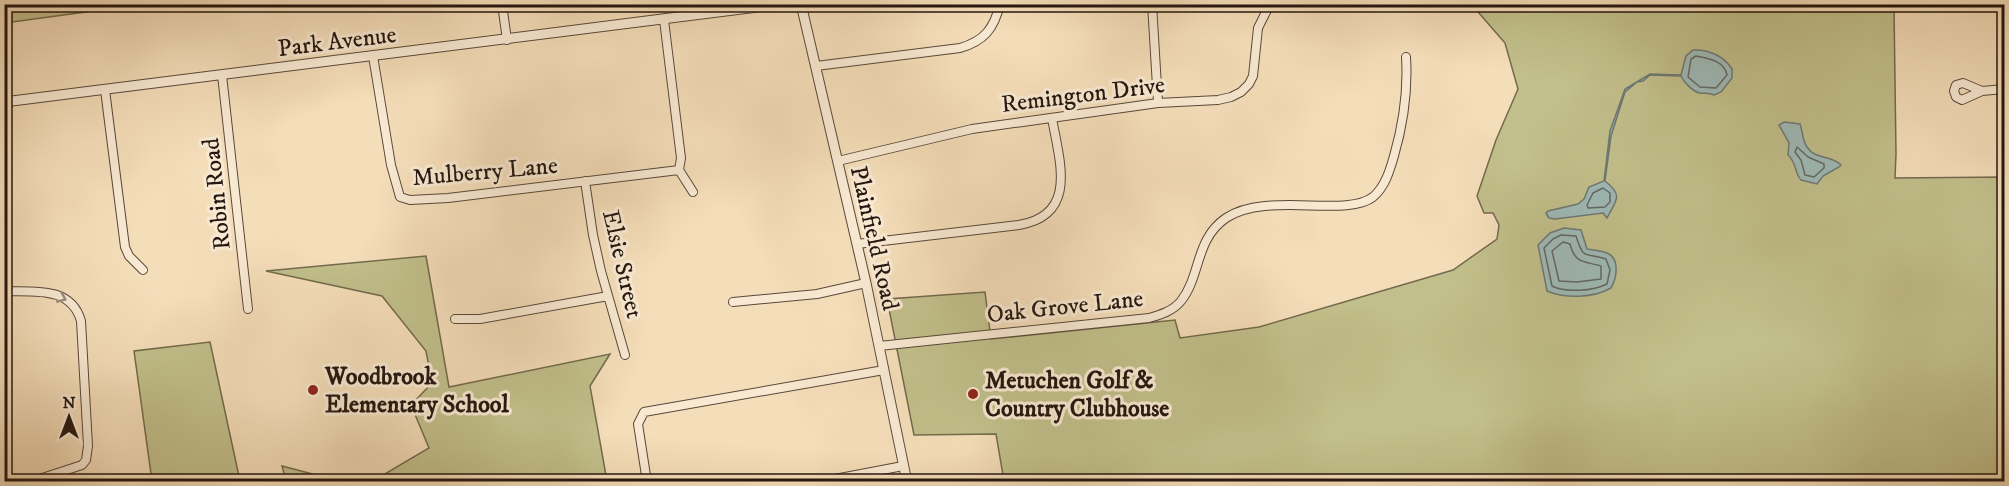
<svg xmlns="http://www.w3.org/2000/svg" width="2009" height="486" font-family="'IM FELL DW Pica',serif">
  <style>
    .green { fill: #c1bf8b; stroke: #736a4d; stroke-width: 1.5 }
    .water { fill: #9ebab7; stroke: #6e7874; stroke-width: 1.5 }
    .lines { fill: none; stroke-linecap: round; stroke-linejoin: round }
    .shore { stroke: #626863; stroke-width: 1.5 }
    .minor-casing { stroke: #59483a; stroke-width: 10 }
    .tertiary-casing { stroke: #59483a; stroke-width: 11 }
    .minor { stroke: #f8e9d2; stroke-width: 8 }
    .tertiary { stroke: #f8e9d2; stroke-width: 9 }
    .oneway { stroke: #998a7a }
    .poi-dot { fill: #8f2418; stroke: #f8e9d2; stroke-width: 2 }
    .labels { text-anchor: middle; stroke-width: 6; stroke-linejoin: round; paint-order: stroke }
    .street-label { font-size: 24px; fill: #25160f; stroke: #f8e9d2 }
    .poi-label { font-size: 24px; font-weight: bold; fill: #25160f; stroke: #f8e9d2; text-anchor: start }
  </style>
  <rect width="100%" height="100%" fill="#f4ddb9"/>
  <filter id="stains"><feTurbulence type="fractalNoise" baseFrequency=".00333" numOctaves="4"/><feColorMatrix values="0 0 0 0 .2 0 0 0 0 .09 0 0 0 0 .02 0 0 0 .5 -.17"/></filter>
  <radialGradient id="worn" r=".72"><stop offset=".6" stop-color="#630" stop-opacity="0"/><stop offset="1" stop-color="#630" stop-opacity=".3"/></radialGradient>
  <path class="green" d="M 36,4 L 137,4 L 137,5 L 5,23 L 5,9 Z
    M 1472,5 L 1959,5 L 1894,8 L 1896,154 L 1895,178 L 2004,177 L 2004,481 L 1004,481 L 996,434 L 914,435 L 887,299 L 985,292 L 991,339 L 1175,320 L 1180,338 L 1259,327 L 1453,270 L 1497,239 L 1499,225 L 1493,213 L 1484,213 L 1477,196 L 1496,140 L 1518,89 L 1505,43 Z
    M 426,256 L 449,387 L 610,354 L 590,386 L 607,481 L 373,481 L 429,448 L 411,405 L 432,383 L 426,351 L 382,296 L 266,271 Z
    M 210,342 L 240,481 L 152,481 L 134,351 Z
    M 282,466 L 339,481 L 286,481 Z"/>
  <path class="water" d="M 1693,50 C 1708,49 1724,56 1732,69 L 1732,78 L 1721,92 L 1714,95 C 1708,92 1705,94 1700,93 C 1693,92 1684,82 1681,76 L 1650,75 L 1643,81 L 1637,82 L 1625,92 L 1611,136 L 1605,181 C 1624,196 1616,200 1607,218 L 1603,213 L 1555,219 L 1549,218 L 1546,213 L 1548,211 L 1578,204 L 1584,199 L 1589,187 L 1604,181 L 1610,131 L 1625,89 L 1650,74 L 1681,75 L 1686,56 Z
    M 1784,122 L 1800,124 C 1803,132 1802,140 1807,147 C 1815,160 1832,155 1841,165 L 1839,167 L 1823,176 L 1817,184 L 1801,180 C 1794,172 1797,163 1788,155 L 1789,143 L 1779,125 Z
    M 1564,228 L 1581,230 L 1587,249 C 1593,250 1600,250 1607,253 C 1620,258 1617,278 1611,288 C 1593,298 1566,299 1547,291 L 1538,245 L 1550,233 Z"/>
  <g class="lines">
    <path class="shore" d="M 1696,56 C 1709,59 1724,60 1727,75 L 1716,88 L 1700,87 L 1688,77 L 1691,59 Z
      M 1797,147 L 1808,157 L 1824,164 L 1824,168 L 1814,177 L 1805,175 L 1801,160 L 1795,152 Z
      M 1603,188 L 1610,193 L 1610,202 L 1605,207 L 1588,208 L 1587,205 L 1593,193 Z
      M 1561,235 L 1576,236 C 1584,261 1584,252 1606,259 L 1610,270 L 1607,284 C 1593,291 1566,293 1552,286 L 1544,248 L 1553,239 Z
      M 1563,242 L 1570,244 C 1575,264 1584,261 1601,266 L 1601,279 L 1577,282 L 1559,281 L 1552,251 Z"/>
    <g class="minor-casing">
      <path id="minor" d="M 502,4 L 507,40
        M 1152,4 L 1158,103
        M 373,56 L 391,165 L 400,197 L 410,200 L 448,198 L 679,170 L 681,158 L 664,20
        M 816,66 L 960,48 C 984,41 994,29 1000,4
        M 222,75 L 248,309
        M 105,90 L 125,247 L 129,256 L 143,270
        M 1982,91 L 1963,83 L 1956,85 L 1954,91 L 1956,97 L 1962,100 L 1982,91 L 2004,89
        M 838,161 L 972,129 L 1158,103 L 1218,100 L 1231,97 L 1241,92 L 1249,84 L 1253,76 L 1258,28 L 1270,4
        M 679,170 L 693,192
        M 585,181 L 593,235 L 601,271 L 625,355
        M 857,244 L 1019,225 C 1079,215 1059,160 1052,118
        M 4,291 C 35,292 71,286 81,321 L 88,446 L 86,460 L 82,465 L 30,482
        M 733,302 L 817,294 L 866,283
        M 455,319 L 480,319 L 608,296
        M 879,346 L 1149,318 C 1160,315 1173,311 1181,301 C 1201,276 1195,239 1226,218 C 1266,191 1346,218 1373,197 C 1385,187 1390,170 1394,156 C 1403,125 1408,89 1406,57
        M 647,482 L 638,424 L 644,412 L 884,370
        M 819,482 L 903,466"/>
    </g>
    <g class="tertiary-casing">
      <path id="tertiary" d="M 801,4 L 866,283 L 907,482
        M 4,102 L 781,4"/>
    </g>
    <use href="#minor" class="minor"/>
    <use href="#tertiary" class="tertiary"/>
  </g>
  <defs><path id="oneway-chevron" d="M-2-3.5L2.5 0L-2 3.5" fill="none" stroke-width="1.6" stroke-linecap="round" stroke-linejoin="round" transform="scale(1.5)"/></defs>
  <use class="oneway" href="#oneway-chevron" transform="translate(62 298) rotate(24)"/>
  <g class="poi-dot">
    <circle cx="313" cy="390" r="6"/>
    <circle cx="973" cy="394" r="6"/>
  </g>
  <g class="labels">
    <g class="street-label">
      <text transform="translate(337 41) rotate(-7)" y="8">Park Avenue</text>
      <text transform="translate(1083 94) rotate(-7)" y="8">Remington Drive</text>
      <text transform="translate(485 171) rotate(-5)" y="8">Mulberry Lane</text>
      <text transform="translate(216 194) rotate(-96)" y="8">Robin Road</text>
      <text transform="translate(875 238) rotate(77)" y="8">Plainfield Road</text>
      <text transform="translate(623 264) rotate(77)" y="8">Elsie Street</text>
      <text transform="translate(1065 306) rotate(-6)" y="8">Oak Grove Lane</text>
    </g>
    <g class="poi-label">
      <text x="325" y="384">Woodbrook<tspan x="325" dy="28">Elementary School</tspan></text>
      <text x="985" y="388">Metuchen Golf &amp;<tspan x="985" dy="28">Country Clubhouse</tspan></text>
    </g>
  </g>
  <rect width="2009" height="486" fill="none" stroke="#f4ddb9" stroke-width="24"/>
  <rect x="6" y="6" width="1997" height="474" fill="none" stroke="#25160f" stroke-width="3"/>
  <rect x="12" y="12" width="1985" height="462" fill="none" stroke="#25160f" stroke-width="1.5"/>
  <g transform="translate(69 417)" stroke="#f8e9d2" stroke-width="4.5" paint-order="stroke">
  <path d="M0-4.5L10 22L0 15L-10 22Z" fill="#25160f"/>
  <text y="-9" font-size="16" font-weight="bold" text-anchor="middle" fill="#25160f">N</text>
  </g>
  <rect width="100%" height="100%" filter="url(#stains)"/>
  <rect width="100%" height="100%" fill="url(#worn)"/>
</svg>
